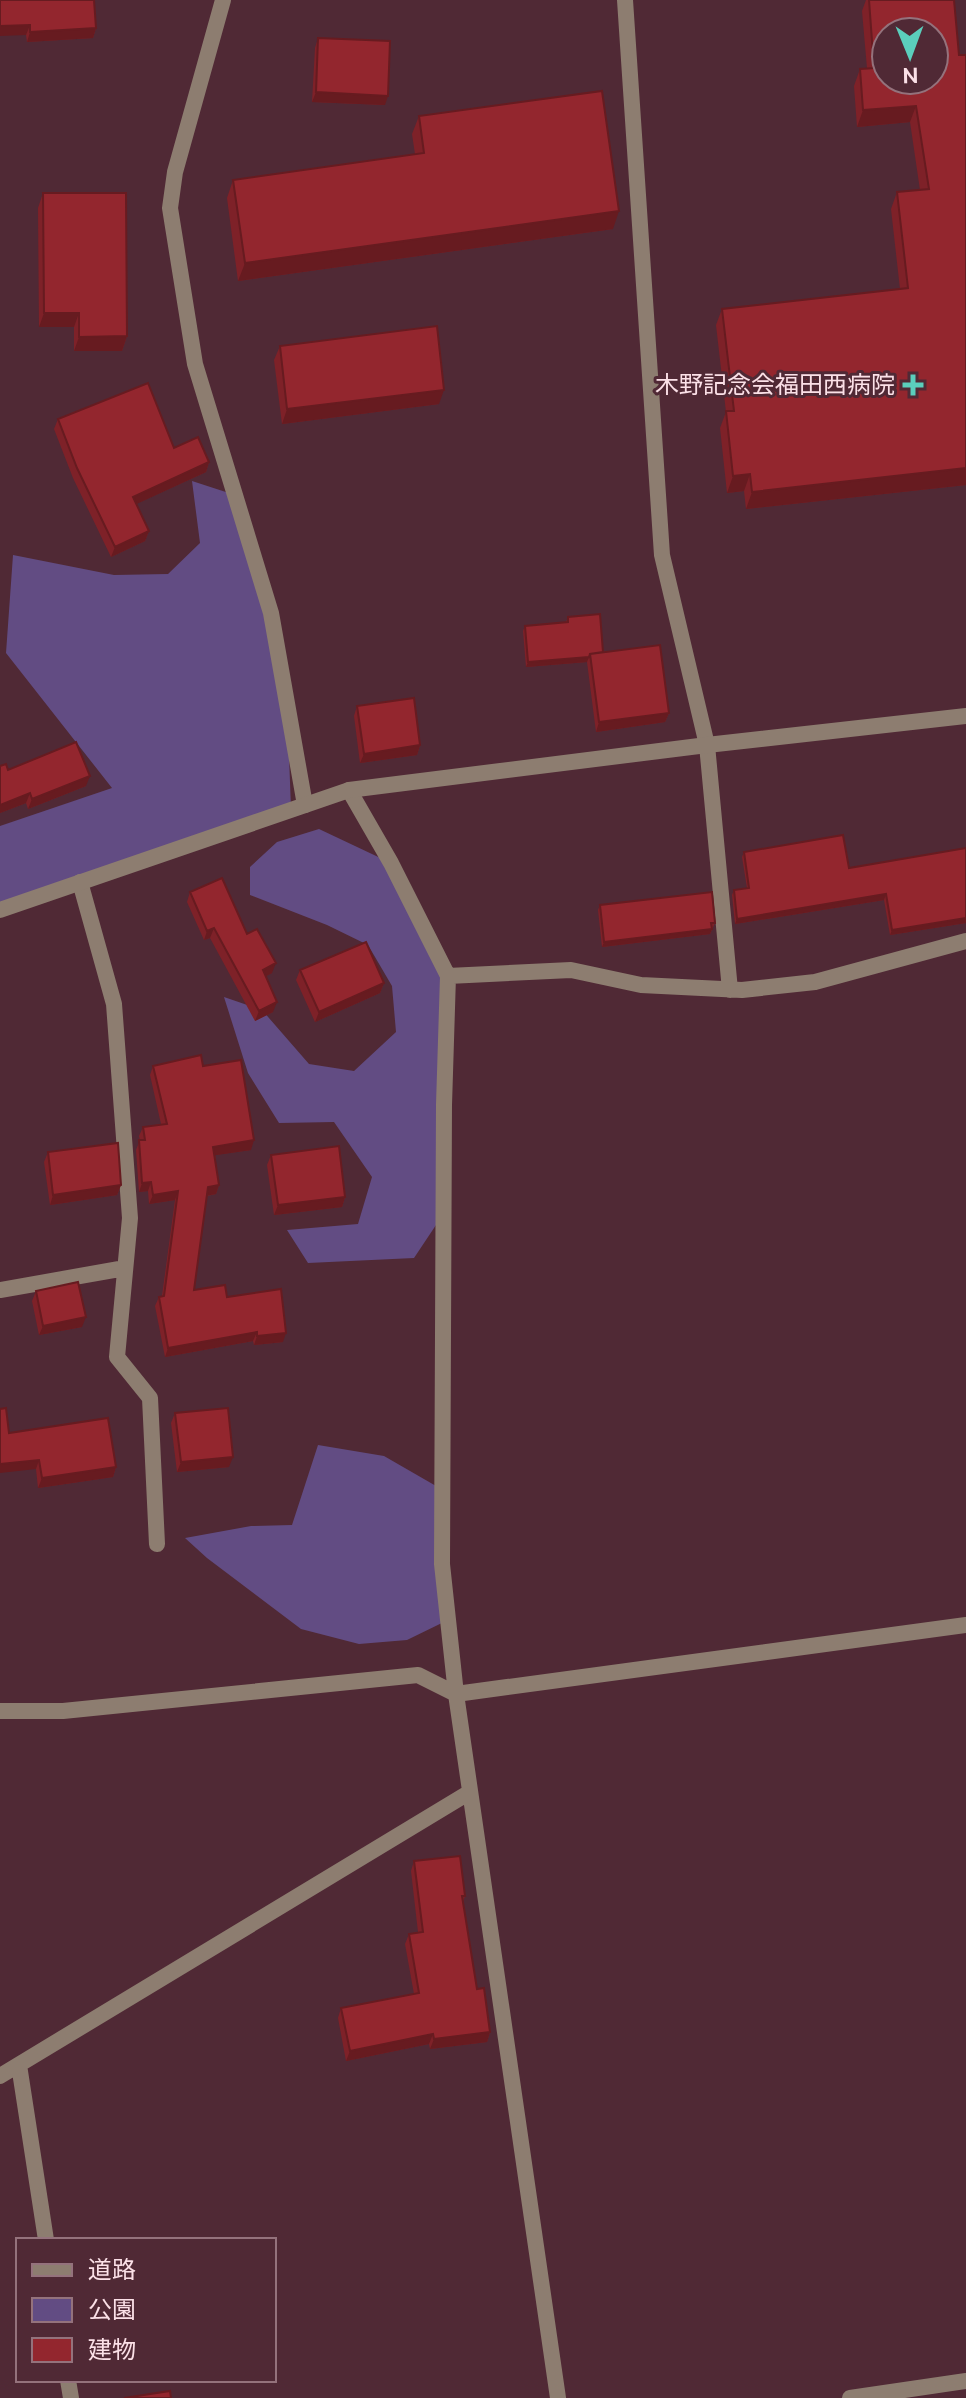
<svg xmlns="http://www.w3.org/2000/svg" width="966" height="2398" font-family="Ubuntu,'Noto Sans JP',sans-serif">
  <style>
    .green { fill: #624c83 }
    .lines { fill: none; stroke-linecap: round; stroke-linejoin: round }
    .minor { stroke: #8d7d70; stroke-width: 16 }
    .tertiary { stroke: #8d7d70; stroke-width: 16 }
    .wall { fill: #7e2128 }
    .shaded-wall { fill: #671b20 }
    .building { fill: #93262e; stroke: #671b20; stroke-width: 2; fill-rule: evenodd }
    .poi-dot { fill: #5bcebc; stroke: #502935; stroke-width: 3 }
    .labels { text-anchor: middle; stroke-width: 6; stroke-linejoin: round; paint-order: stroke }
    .poi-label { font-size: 24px; fill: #fbe0e7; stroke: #502935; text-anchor: end }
  </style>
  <rect width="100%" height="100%" fill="#502935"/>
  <path class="green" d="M 192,481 L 235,495 L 287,701 L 291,809 L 0,909 L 0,826 L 112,788 L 6,653 L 13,555 L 114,575 L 168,574 L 200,543 Z
    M 319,829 L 391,863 L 448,976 L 444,1213 L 414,1258 L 308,1263 L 287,1230 L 358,1224 L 372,1177 L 334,1122 L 279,1123 L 248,1073 L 224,997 L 262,1010 L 309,1064 L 354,1071 L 396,1032 L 392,986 L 368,945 L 327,925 L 250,895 L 250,867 L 277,842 Z
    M 318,1445 L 384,1456 L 443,1490 L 448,1620 L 407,1640 L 359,1644 L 301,1629 L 207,1558 L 185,1538 L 251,1526 L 292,1525 Z"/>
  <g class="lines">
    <path class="minor" d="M 223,0 L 175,172 L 170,208 L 195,364 L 271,613 L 305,805
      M 625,0 L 662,555 L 707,745 L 730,990
      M 349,790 L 391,863 L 448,976 L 571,970 L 641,985 L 742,990 L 815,982 L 966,941
      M 80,882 L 114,1004 L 130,1218 L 117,1357 L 150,1398 L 157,1544
      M 448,976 L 444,1105 L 442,1564 L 456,1694 L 558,2398
      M 0,1290 L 125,1268
      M 0,1711 L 63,1711 L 418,1675 L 456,1694 L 966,1625
      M 19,2065 L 46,2240
      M 0,2076 L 470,1792
      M 68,2380 L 71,2398
      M 850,2398 L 966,2381"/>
    <path class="tertiary" d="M 0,910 L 349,790 L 707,745 L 966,716"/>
  </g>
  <path class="wall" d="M 0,0 L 96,28 L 93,38 L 27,42 L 26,35 Z
    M 866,0 L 954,0 L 966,485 L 746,509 L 744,491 L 727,493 L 720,428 L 726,412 L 716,325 L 722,309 L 900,289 L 891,209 L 897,192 L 920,190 L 910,122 L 857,127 L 854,86 L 860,69 L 867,68 L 862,11 Z
    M 318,38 L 385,105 L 312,102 L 315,48 Z
    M 419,116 L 613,229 L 238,281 L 227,198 L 233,180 L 415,154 L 412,134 Z
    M 43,193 L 127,336 L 122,351 L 74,351 L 74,327 L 39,327 L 38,208 Z
    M 280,346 L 439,404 L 282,424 L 274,360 Z
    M 58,419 L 174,448 L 209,462 L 206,472 L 136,504 L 149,531 L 145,541 L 111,557 L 73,478 L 54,429 Z
    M 568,617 L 603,652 L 669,713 L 665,722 L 596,732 L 587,662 L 526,667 L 523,631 L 525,626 L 566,622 Z
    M 357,706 L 420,745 L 417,755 L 360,763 L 354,716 Z
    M 0,766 L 8,770 L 86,786 L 28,809 L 26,803 L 0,813 Z
    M 966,848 L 966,923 L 890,935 L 884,900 L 735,924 L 732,895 L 734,890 L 747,888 L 742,857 L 744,852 L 849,868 Z
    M 190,892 L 247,934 L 272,973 L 266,976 L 273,1012 L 255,1021 L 210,938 L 204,940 L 187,902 Z
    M 600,905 L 715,923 L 710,934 L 602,947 L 598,910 Z
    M 300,970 L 384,983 L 380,993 L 315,1022 L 296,980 Z
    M 153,1066 L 203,1066 L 251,1150 L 215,1155 L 219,1185 L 216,1194 L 207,1196 L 194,1290 L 227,1297 L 283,1342 L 254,1345 L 253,1341 L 165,1357 L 155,1306 L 159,1297 L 162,1296 L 175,1200 L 149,1204 L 148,1191 L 139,1192 L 136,1150 L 140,1140 L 139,1136 L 143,1127 L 161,1124 L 150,1075 Z
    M 48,1152 L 121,1185 L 117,1195 L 50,1205 L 44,1162 Z
    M 271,1155 L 345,1197 L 342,1207 L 274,1215 L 267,1165 Z
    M 36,1291 L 82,1327 L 39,1335 L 32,1301 Z
    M 175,1413 L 229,1467 L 177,1472 L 171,1423 Z
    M 9,1433 L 116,1467 L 113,1477 L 38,1488 L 36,1469 Z
    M 414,1861 L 465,1896 L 463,1902 L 477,1989 L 490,2032 L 487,2042 L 430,2049 L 429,2044 L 346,2061 L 338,2018 L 341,2008 L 414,1994 L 405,1944 L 409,1934 L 418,1932 L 411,1871 Z"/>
  <path class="shaded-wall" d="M 30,25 L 26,35 L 0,36 L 0,26 Z
    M 96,28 L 93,38 L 27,42 L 30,32 Z
    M 316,92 L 388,96 L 385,105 L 312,102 Z
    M 916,106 L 910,122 L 857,127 L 863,110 Z
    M 619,211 L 613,229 L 238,281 L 245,263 Z
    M 44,313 L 79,313 L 74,327 L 39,327 Z
    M 127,336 L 122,351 L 74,351 L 79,337 Z
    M 444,390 L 439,404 L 282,424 L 287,409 Z
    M 209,462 L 206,472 L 130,507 L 133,497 Z
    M 966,468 L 966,485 L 746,509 L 752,492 Z
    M 750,474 L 744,491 L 727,493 L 733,476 Z
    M 149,531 L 145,541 L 111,557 L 115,547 Z
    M 589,657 L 587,662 L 526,667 L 528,662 Z
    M 669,713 L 665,722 L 596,732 L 599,722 Z
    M 420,745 L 417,755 L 360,763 L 364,754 Z
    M 90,776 L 86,786 L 28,809 L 32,799 Z
    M 30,793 L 26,803 L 0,813 L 0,805 Z
    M 886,894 L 884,900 L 735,924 L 737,919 Z
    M 966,918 L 966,923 L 890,935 L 892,930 Z
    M 214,928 L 210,938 L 204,940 L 207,931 Z
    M 712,929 L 710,934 L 602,947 L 604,942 Z
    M 276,963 L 272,973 L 259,980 L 263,970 Z
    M 384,983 L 380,993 L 315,1022 L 319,1012 Z
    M 277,1002 L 273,1012 L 255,1021 L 259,1011 Z
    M 254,1140 L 251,1150 L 210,1156 L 213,1147 Z
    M 151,1182 L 148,1191 L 139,1192 L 142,1183 Z
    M 121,1185 L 117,1195 L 50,1205 L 53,1195 Z
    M 219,1185 L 216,1194 L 205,1196 L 208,1187 Z
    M 178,1191 L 175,1200 L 149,1204 L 153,1195 Z
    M 345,1197 L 342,1207 L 274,1215 L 278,1205 Z
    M 86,1317 L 82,1327 L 39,1335 L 43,1326 Z
    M 257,1332 L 253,1341 L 165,1357 L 168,1348 Z
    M 286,1333 L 283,1342 L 254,1345 L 257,1336 Z
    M 233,1457 L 229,1467 L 177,1472 L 181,1462 Z
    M 39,1460 L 36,1469 L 0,1473 L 0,1464 Z
    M 116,1467 L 113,1477 L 38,1488 L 42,1478 Z
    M 490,2032 L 487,2042 L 430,2049 L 434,2039 Z
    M 433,2034 L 429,2044 L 346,2061 L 350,2051 Z"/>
  <path class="building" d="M 0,0 L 94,0 L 96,28 L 30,32 L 30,25 L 0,26 Z
    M 869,0 L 954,0 L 959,55 L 966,55 L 966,468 L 752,492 L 750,474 L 733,476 L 726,411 L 734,411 L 722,309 L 908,288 L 897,192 L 929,189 L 916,106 L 863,110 L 860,69 L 874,68 ZM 886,32 L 934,32 L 934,80 L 886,80 Z
    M 318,38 L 390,41 L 388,96 L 316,92 Z
    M 602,91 L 619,211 L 245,263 L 233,180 L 424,153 L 419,116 Z
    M 43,193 L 126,193 L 127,336 L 79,337 L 79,313 L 44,313 Z
    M 437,326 L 444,390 L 287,409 L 280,346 Z
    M 148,383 L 174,448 L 198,437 L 209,462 L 133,497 L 149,531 L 115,547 L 77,468 L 58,419 Z
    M 600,614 L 603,652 L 590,654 L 589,657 L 528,662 L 525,626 L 568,622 L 568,617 Z
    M 660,645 L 669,713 L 599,722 L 590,654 Z
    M 414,698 L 420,745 L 364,754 L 357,706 Z
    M 76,742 L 90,776 L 32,799 L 30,793 L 0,805 L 0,766 L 6,764 L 8,770 Z
    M 843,835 L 849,868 L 966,848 L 966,918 L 892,930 L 886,894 L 737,919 L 734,890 L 749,888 L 744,852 Z
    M 222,878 L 247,934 L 257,929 L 276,963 L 263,970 L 277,1002 L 259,1011 L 214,928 L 207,931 L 190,892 Z
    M 712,892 L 715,923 L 711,923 L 712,929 L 604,942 L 600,905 Z
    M 366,942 L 384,983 L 319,1012 L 300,970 Z
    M 201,1055 L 203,1066 L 241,1060 L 254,1140 L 213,1147 L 219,1185 L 208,1187 L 194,1290 L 225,1285 L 227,1297 L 281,1289 L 286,1333 L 257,1336 L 257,1332 L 168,1348 L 159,1297 L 164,1296 L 178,1191 L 153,1195 L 151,1182 L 142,1183 L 139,1140 L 145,1140 L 143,1127 L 167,1124 L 153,1066 Z
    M 118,1143 L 121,1185 L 53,1195 L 48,1152 Z
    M 339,1146 L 345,1197 L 278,1205 L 271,1155 Z
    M 78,1282 L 86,1317 L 43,1326 L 36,1291 Z
    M 6,1408 L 9,1433 L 108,1418 L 116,1467 L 42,1478 L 39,1460 L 0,1464 L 0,1409 Z
    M 228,1408 L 233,1457 L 181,1462 L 175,1413 Z
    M 460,1856 L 465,1896 L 462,1896 L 477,1989 L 484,1988 L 490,2032 L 434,2039 L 433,2034 L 350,2051 L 341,2008 L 419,1993 L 409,1934 L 423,1932 L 414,1861 Z
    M 170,2391 L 171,2398 L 124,2398 Z"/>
  <path class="poi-dot" d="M909 373h8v8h8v8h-8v8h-8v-8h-8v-8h8z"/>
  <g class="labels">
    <g class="poi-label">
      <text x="895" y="393">木野記念会福田西病院</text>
    </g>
  </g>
  <rect x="16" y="2238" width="260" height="144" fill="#502935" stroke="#94727c" stroke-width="2"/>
  <rect x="32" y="2264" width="40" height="12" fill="#8d7d70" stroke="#94727c" stroke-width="2"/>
  <text x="88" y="2278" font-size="24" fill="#fbe0e7">道路</text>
  <rect x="32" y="2298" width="40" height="24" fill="#624c83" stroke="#94727c" stroke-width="2"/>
  <text x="88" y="2318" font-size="24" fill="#fbe0e7">公園</text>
  <rect x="32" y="2338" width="40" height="24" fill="#93262e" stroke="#94727c" stroke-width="2"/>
  <text x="88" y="2358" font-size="24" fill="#fbe0e7">建物</text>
  <g transform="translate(910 56) rotate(179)"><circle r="38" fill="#502935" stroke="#94727c" stroke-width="2"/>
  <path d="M0-6L14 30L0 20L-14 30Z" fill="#5bcebc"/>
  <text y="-12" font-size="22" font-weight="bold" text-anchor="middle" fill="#fbe0e7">N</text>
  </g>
</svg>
